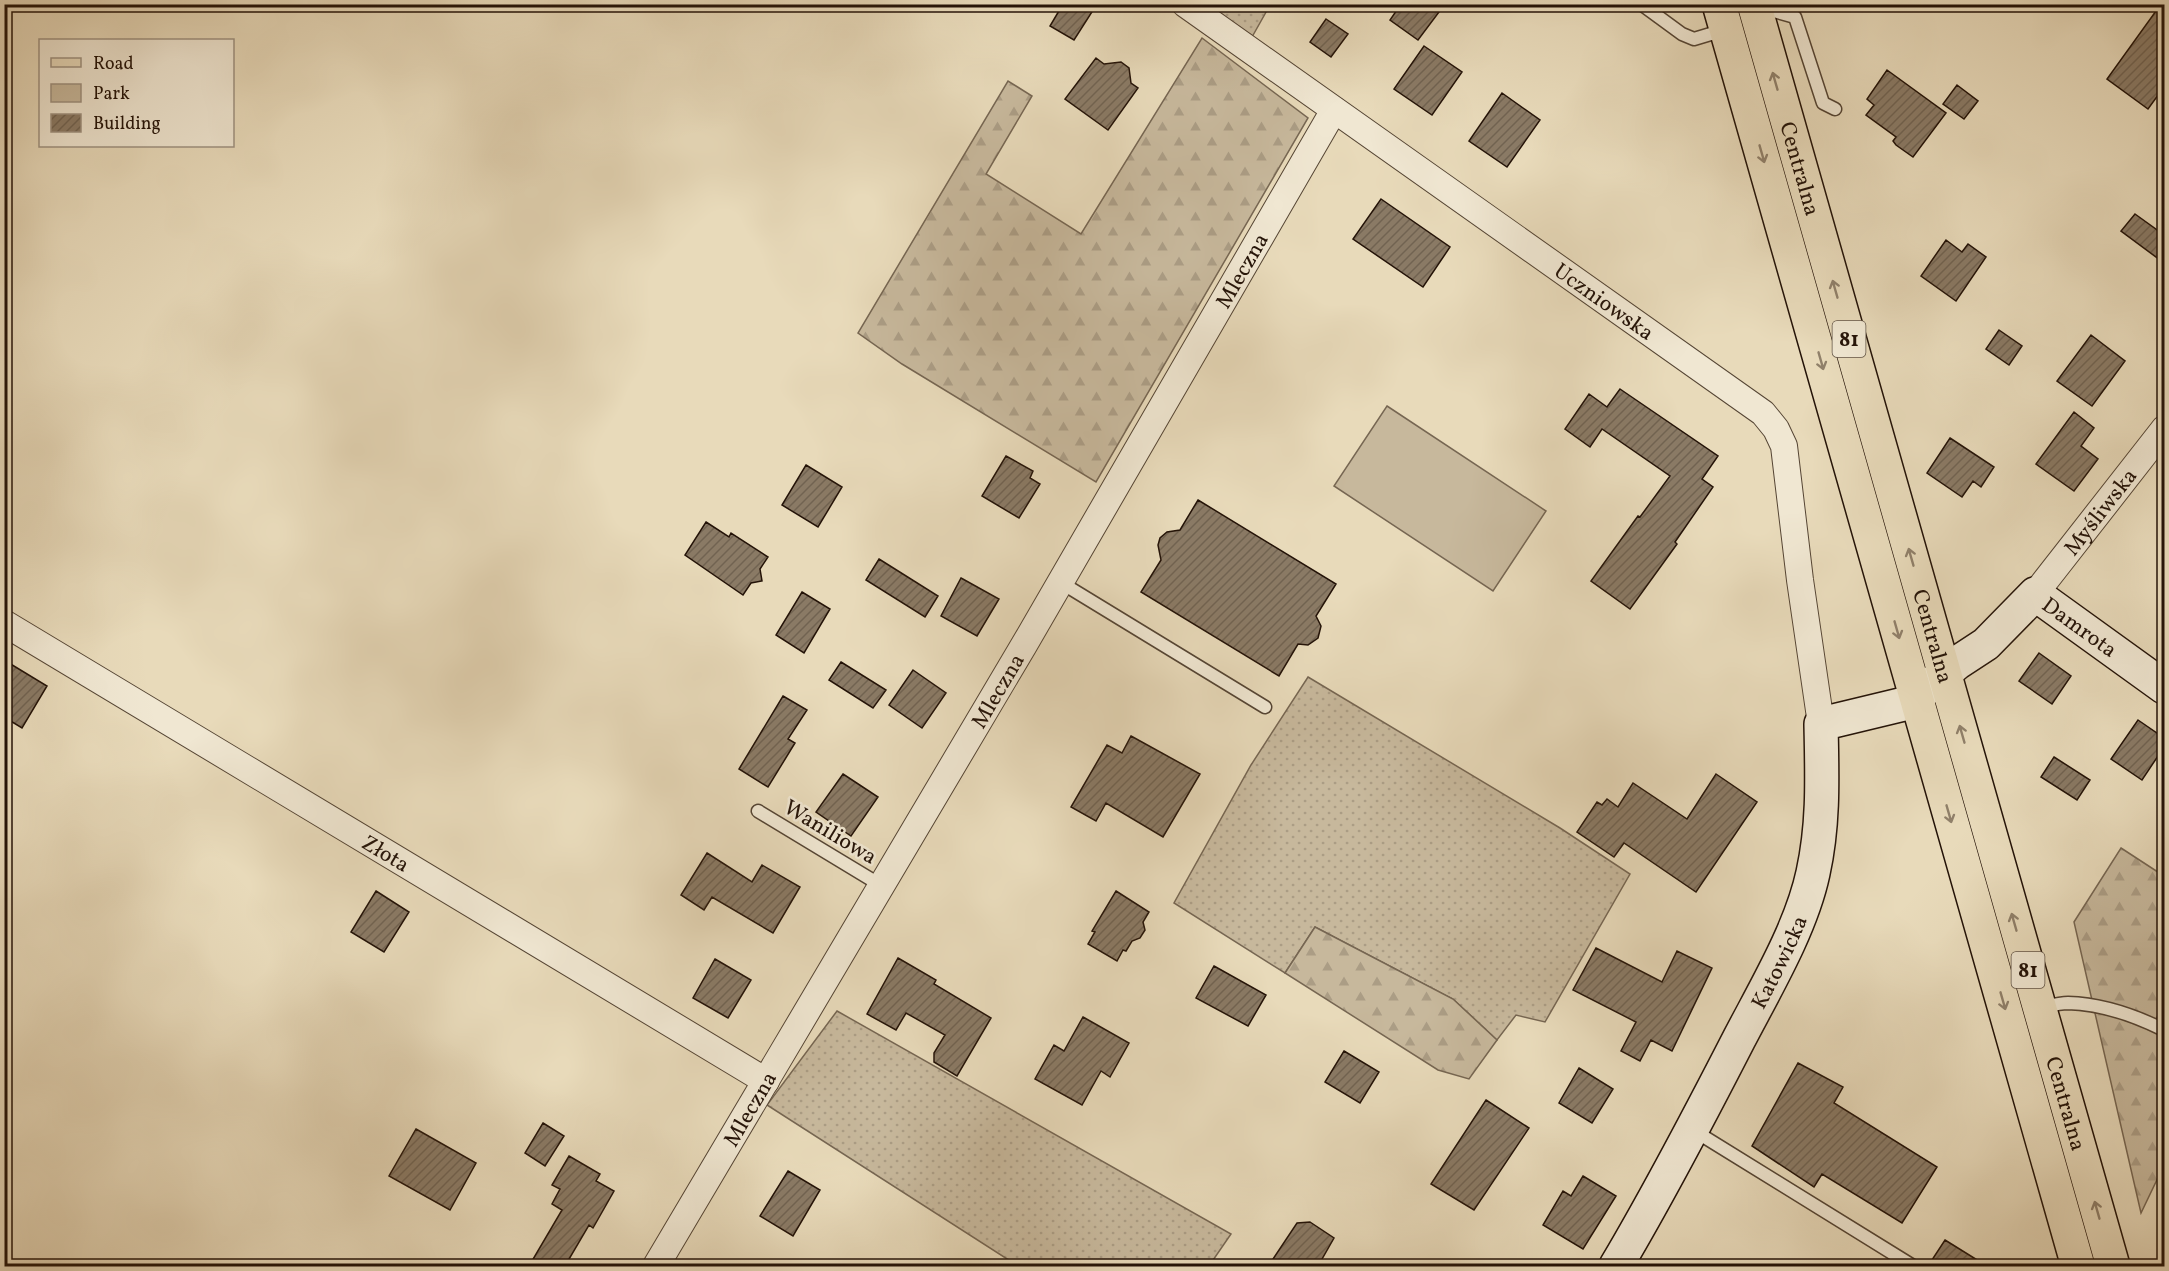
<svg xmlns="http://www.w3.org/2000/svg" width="2169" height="1271" font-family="Vollkorn,serif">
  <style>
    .grass { fill: url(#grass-dots); stroke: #766652; stroke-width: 1.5 }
    .forest { fill: url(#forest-firs); stroke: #766652; stroke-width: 1.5 }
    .park { fill: #c7b89c; stroke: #766652; stroke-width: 1.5 }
    .building { fill: url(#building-hatch); stroke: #241308; stroke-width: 1.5 }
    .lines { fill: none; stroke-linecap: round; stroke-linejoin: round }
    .lane-casing { stroke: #554534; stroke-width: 15 }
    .street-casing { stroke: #554534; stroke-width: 28 }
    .secondary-casing { stroke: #241308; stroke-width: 36 }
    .primary-casing { stroke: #241308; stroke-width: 36 }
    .lane { stroke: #f0e7d2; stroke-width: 12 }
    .street { stroke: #f0e7d2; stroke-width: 26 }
    .secondary { stroke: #f0e7d2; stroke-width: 33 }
    .primary { stroke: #e8daba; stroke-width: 33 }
    .oneway { stroke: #90806a }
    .labels { text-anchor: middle; stroke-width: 5; stroke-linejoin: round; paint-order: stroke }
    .shield { fill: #f0e7d2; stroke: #615345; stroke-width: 1.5 }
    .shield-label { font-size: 21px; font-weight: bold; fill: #241308 }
    .street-label { font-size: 22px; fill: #241308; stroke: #f0e7d2 }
  </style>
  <defs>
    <pattern id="grass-dots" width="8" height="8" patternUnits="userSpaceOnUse" patternTransform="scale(1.5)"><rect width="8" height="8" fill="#c7b89c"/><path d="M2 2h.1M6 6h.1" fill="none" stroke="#ab9d85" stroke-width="1.8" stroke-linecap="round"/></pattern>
    <pattern id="forest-firs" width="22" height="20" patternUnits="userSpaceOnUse" patternTransform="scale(1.5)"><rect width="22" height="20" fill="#c7b89c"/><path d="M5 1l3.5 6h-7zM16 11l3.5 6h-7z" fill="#ab9d85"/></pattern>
    <pattern id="building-hatch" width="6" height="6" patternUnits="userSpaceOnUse" patternTransform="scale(1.5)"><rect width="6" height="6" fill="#8a7a65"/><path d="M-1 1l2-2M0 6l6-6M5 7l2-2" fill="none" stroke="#716351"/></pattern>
  </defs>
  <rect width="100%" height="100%" fill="#e8daba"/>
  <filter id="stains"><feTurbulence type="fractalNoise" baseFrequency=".00333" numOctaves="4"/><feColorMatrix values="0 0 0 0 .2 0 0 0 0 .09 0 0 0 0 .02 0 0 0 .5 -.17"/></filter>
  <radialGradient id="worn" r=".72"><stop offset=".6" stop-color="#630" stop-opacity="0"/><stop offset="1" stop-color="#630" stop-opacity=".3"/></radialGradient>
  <path class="grass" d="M 1209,5 L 1270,5 L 1252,37 Z
    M 1308,677 L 1560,828 L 1630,874 L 1545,1022 L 1516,1015 L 1497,1040 L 1453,999 L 1315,927 L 1285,973 L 1174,903 L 1251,765 Z
    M 837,1011 L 1231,1234 L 1209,1266 L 1018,1266 L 767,1105 Z"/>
  <path class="forest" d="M 1202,38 L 1308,118 L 1096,482 L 902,364 L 858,333 L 1008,81 L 1032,96 L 986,174 L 1081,234 Z
    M 2121,848 L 2164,876 L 2164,1005 L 2153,1024 L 2164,1031 L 2164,1165 L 2141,1213 L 2074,922 Z
    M 1315,927 L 1453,999 L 1497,1040 L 1469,1079 L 1438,1070 L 1285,973 Z"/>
  <path class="park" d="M 1387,406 L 1546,511 L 1493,591 L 1334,486 Z"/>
  <path class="building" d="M 1063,4 L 1097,4 L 1074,40 L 1050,26 Z
    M 1401,4 L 1445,4 L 1418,40 L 1390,20 Z
    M 2161,4 L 2164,4 L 2164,87 L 2148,109 L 2107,79 Z
    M 1326,19 L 1348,34 L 1331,57 L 1310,42 Z
    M 1424,46 L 1462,72 L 1432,115 L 1394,89 Z
    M 1096,58 L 1104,64 L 1121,62 L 1129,68 L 1131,83 L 1138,88 L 1108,130 L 1065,99 Z
    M 1887,70 L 1946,113 L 1913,157 L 1896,145 L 1893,141 L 1896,137 L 1866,115 L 1874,105 L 1867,99 Z
    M 1957,85 L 1978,101 L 1964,119 L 1943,104 Z
    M 1502,93 L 1540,120 L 1507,167 L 1469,141 Z
    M 1381,199 L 1450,247 L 1423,287 L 1353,239 Z
    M 2135,214 L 2164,235 L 2164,263 L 2121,231 Z
    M 1946,240 L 1962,252 L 1968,244 L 1986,257 L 1956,301 L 1921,276 Z
    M 1999,330 L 2022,346 L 2009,365 L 1986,349 Z
    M 2091,335 L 2125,361 L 2092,406 L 2057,381 Z
    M 1620,389 L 1718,456 L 1702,479 L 1713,487 L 1675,542 L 1677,544 L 1630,609 L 1591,581 L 1638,516 L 1640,517 L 1670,476 L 1602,429 L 1590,447 L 1565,429 L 1589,394 L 1607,407 Z
    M 2074,412 L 2094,428 L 2081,446 L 2098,459 L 2074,491 L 2036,464 Z
    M 1950,438 L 1994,467 L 1981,487 L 1973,481 L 1962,497 L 1927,473 Z
    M 1006,456 L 1033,471 L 1030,478 L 1040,484 L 1019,518 L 982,496 Z
    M 806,465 L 842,487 L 818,527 L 782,505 Z
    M 1198,500 L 1336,584 L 1316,616 L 1321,626 L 1318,638 L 1308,645 L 1298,644 L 1279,676 L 1141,592 L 1161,560 L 1158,545 L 1160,538 L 1167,532 L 1180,530 Z
    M 706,522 L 729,537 L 731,533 L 768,557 L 760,569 L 762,581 L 751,583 L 743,595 L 685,555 Z
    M 879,559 L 938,596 L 925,617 L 866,580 Z
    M 961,578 L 999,599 L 977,636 L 941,616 Z
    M 802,592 L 830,609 L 804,653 L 776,635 Z
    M 2039,653 L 2071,676 L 2052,704 L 2019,681 Z
    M 4,660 L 47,686 L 22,728 L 4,717 Z
    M 841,662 L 886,690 L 873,708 L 829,680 Z
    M 913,670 L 946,693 L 922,728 L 889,705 Z
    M 783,696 L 807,710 L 788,739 L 795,743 L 768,787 L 739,769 Z
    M 2138,720 L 2164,738 L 2164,747 L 2142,780 L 2111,759 Z
    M 1131,736 L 1200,774 L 1163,837 L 1106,803 L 1096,821 L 1071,807 L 1107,745 L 1122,753 Z
    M 2054,757 L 2090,780 L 2077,800 L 2041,777 Z
    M 843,774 L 878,797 L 851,836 L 816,812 Z
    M 1716,774 L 1757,802 L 1696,892 L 1624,843 L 1614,857 L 1577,832 L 1597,802 L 1602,805 L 1607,799 L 1618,807 L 1633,783 L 1687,819 Z
    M 707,853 L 752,882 L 762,865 L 800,887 L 773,933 L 712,897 L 704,910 L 681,895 Z
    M 376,891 L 409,912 L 384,952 L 351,932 Z
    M 1116,891 L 1149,912 L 1143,922 L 1145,930 L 1140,938 L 1132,941 L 1126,951 L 1123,950 L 1117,961 L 1088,944 L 1095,932 L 1092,931 Z
    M 1596,948 L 1662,982 L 1677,951 L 1712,968 L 1672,1051 L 1651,1040 L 1640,1061 L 1621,1051 L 1636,1022 L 1573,990 Z
    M 898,958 L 936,980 L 934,984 L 991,1018 L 957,1076 L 934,1062 L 934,1053 L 945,1035 L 906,1013 L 896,1030 L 867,1014 Z
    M 715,959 L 751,980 L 728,1018 L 693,998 Z
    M 1214,966 L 1266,995 L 1248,1026 L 1196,998 Z
    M 1083,1017 L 1129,1043 L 1110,1077 L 1101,1071 L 1082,1105 L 1035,1079 L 1054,1045 L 1064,1051 Z
    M 1344,1051 L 1379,1072 L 1360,1103 L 1325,1082 Z
    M 1798,1063 L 1843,1087 L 1834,1103 L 1937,1167 L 1902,1223 L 1822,1174 L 1814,1187 L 1752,1146 Z
    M 1579,1068 L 1613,1089 L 1592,1123 L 1559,1103 Z
    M 1486,1100 L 1529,1128 L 1474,1210 L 1431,1184 Z
    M 543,1123 L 564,1136 L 545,1166 L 525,1153 Z
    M 416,1129 L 476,1163 L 450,1210 L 389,1176 Z
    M 569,1156 L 600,1174 L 596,1181 L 614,1191 L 593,1228 L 589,1225 L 565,1266 L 529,1266 L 562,1210 L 552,1204 L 560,1189 L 552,1185 Z
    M 788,1171 L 820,1190 L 793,1236 L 760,1216 Z
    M 1583,1176 L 1616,1196 L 1583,1249 L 1543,1225 L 1563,1191 L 1571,1196 Z
    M 1310,1222 L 1334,1238 L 1318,1266 L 1285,1266 L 1273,1259 L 1297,1223 Z
    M 1945,1240 L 1987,1266 L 1928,1266 Z"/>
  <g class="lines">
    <g class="lane-casing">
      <path id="lane" d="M 1641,4 L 1682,34 L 1694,39 L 1724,30
        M 1774,11 L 1795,17 L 1823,103 L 1835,109
        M 1060,582 L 1265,707
        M 758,811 L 882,886
        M 2040,1008 C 2049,1006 2059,1003 2068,1003 C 2102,1004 2134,1015 2164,1030
        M 1693,1130 L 1913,1266"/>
    </g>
    <g class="street-casing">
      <g id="street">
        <path id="s1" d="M 1185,4 L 1763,413 L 1776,429 L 1784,446 L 1800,580 L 1821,724"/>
        <path id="s2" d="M 2035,594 L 2164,429"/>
        <path id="s3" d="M 4,623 L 766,1081"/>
        <path id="s4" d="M 656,1266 L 1024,645 L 1334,110"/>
      </g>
    </g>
    <g class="secondary-casing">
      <g id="secondary">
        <path id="s5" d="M 1616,1266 C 1660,1192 1700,1115 1739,1039 C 1765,989 1801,929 1813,873 C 1824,823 1822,776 1821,724 L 1904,704 L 1916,697 L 1957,663 L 1986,644 L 2035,594 L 2164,687"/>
      </g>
    </g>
    <g class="primary-casing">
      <g id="primary">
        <path d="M 1719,4 L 2078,1266"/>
        <path id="s6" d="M 1754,4 L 2113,1266"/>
      </g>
    </g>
    <use href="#lane" class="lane"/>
    <use href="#street" class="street"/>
    <use href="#secondary" class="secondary"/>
    <use href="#primary" class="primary"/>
  </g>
  <defs><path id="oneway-shaft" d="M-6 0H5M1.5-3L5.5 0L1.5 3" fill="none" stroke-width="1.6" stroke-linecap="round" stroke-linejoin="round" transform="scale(1.5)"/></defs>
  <g class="oneway">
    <use href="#oneway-shaft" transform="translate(1775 81) rotate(-106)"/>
    <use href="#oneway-shaft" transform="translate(1762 154) rotate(74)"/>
    <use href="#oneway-shaft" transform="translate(1835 289) rotate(-106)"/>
    <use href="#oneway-shaft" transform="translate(1821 361) rotate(74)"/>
    <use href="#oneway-shaft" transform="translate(1911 557) rotate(-106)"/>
    <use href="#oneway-shaft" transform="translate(1897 630) rotate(74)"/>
    <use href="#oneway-shaft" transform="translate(1962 734) rotate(-106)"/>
    <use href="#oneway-shaft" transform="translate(1949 814) rotate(74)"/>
    <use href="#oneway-shaft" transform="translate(2014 922) rotate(-106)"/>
    <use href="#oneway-shaft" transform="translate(2003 1001) rotate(74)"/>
    <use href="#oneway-shaft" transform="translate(2097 1210) rotate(-106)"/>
  </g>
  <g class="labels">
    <g class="shield">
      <rect x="1832.5" y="321" width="33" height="36" rx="4.5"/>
      <rect x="2011.5" y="952" width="33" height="36" rx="4.5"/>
    </g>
    <g class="shield-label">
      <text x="1849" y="346">81</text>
      <text x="2028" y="977">81</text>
    </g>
    <g class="street-label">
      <text dy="8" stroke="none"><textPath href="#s6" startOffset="171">Centralna</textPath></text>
      <text dy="8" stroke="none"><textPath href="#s4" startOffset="1155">Mleczna</textPath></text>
      <text dy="8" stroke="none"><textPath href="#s1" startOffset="514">Uczniowska</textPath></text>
      <text dy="8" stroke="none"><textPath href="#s2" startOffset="105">Myśliwska</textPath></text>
      <text dy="8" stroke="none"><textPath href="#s5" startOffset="903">Damrota</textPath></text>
      <text dy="8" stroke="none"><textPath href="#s6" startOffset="657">Centralna</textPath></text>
      <text dy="8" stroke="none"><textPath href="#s4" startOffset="669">Mleczna</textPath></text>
      <text transform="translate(831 831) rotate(31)" y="8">Waniliowa</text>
      <text dy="8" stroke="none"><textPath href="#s3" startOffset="446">Złota</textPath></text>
      <text dy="8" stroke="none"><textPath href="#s5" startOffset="345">Katowicka</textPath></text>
      <text dy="8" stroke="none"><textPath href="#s6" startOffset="1143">Centralna</textPath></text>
      <text dy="8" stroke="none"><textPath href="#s4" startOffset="183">Mleczna</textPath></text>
    </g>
  </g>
  <rect width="2169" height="1271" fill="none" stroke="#e8daba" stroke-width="24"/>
  <rect x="6" y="6" width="2157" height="1259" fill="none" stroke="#241308" stroke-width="3"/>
  <rect x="12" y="12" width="2145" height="1247" fill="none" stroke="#241308" stroke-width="1.5"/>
  <rect x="39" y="39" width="195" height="108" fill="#f0e7d2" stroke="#9e9281" stroke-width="1.5"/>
  <rect x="51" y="58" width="30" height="9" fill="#e8daba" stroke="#9e9281" stroke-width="1.5"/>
  <text x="93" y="69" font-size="18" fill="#241308">Road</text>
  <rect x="51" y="84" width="30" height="18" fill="#c7b89c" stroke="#9e9281" stroke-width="1.5"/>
  <text x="93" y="99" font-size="18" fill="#241308">Park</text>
  <rect x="51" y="114" width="30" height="18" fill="url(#building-hatch)" stroke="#9e9281" stroke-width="1.5"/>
  <text x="93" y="129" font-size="18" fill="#241308">Building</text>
  <rect width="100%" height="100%" filter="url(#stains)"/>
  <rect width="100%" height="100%" fill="url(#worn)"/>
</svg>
